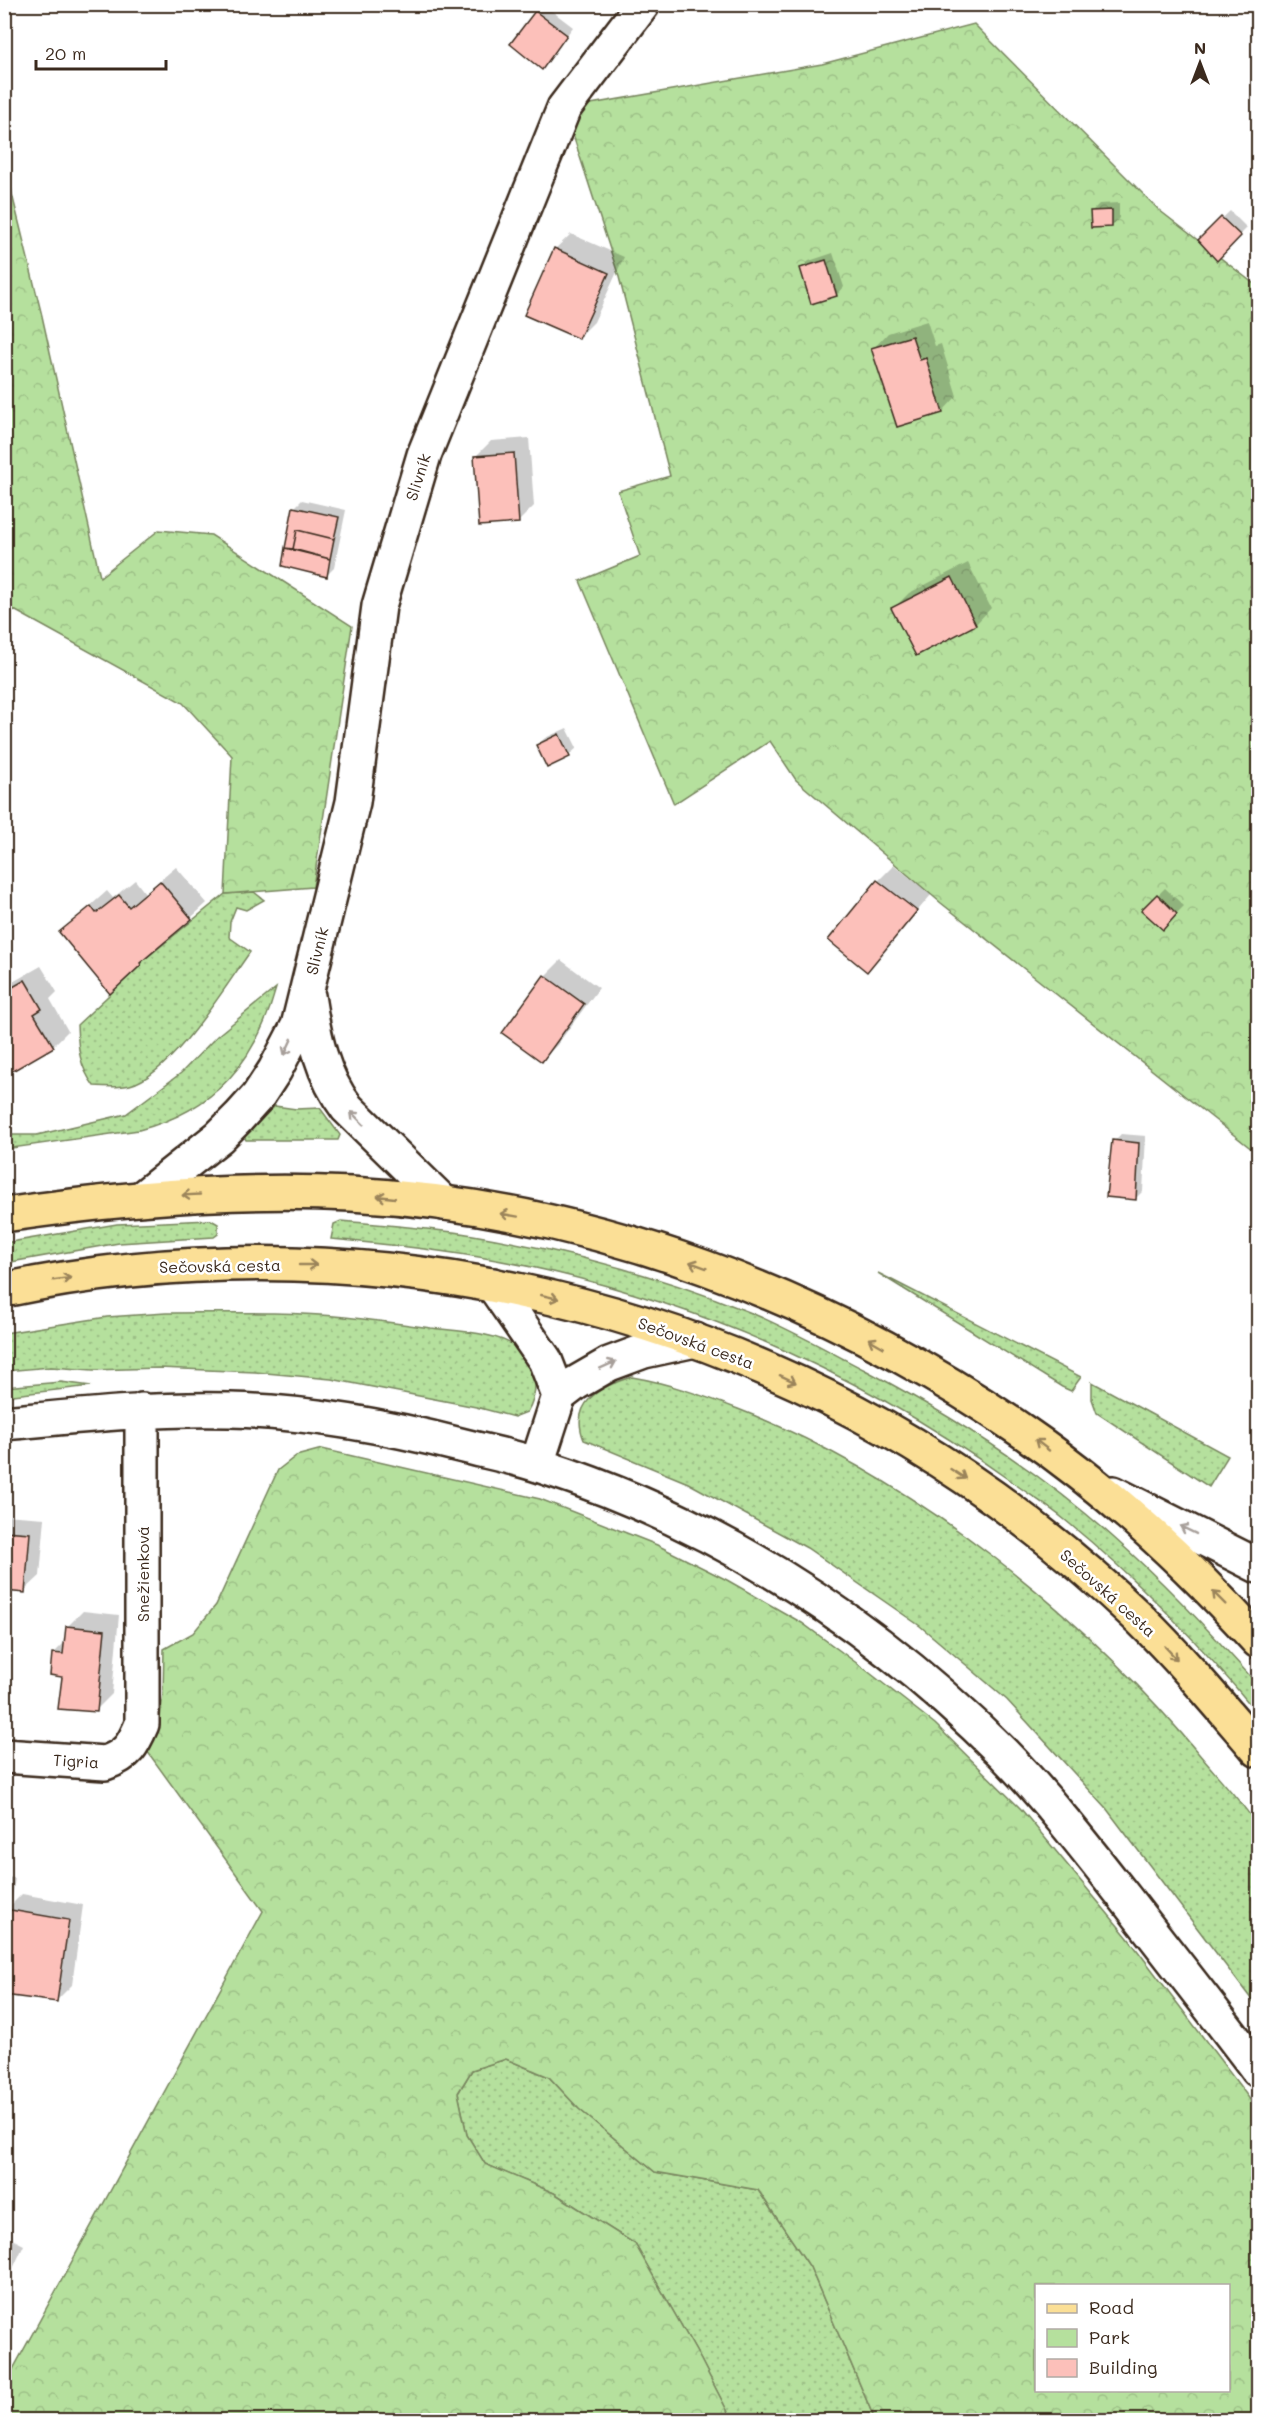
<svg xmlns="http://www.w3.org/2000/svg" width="1263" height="2425" font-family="Mali,sans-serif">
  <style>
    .green { fill: url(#green-dots); stroke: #78855e; stroke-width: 1.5 }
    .forest { fill: url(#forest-crowns); stroke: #78855e; stroke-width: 1.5; fill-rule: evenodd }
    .shadow { fill: #0003 }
    .building { fill: #fcc0ba; stroke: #3b2a1e; stroke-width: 1.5 }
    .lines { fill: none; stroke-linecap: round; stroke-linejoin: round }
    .minor-casing { stroke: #3b2a1e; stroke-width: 38 }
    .major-casing { stroke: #3b2a1e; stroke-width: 38 }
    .minor { stroke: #fff; stroke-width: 33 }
    .major { stroke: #fbdf96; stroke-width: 33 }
    .oneway { stroke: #a79f9a }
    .oneway2 { stroke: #9b845a }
    .labels { text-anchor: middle; stroke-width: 5; stroke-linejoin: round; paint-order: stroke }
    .street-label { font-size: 16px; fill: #3b2a1e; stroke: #fff }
  </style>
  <defs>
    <pattern id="green-dots" width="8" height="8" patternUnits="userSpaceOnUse" patternTransform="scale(1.5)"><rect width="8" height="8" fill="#b5e09d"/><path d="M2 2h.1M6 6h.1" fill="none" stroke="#9dc087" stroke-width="1.8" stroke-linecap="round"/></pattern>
    <pattern id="forest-crowns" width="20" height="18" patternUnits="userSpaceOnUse" patternTransform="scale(1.5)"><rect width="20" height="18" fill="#b5e09d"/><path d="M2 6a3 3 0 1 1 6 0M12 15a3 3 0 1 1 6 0" fill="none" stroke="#9dc087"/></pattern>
  </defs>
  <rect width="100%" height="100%" fill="#fff"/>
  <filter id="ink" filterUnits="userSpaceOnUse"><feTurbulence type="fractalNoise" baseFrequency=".0167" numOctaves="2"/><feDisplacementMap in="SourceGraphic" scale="12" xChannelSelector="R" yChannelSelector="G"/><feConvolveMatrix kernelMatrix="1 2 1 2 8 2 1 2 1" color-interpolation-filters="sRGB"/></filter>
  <g filter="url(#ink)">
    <path class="green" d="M 254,892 L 264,900 L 246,910 L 236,907 L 230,922 L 229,937 L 250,952 C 225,987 172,1074 130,1085 C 118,1088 106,1087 94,1086 C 79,1066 78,1048 77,1025 L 141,965 L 140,963 L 225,894 Z
      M 276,988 C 256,1062 215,1110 139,1130 L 5,1149 L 5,1135 L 37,1135 L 126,1114 L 181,1073 L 217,1036 Z
      M 275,1106 L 296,1109 L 320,1108 L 340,1135 L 338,1140 L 246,1140 L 244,1136 Z
      M 211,1220 L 218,1224 L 218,1234 L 214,1237 L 119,1243 L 5,1263 L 5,1243 L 117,1224 Z
      M 341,1221 C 385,1225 429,1228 473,1235 C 566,1251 661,1276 749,1312 C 790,1329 828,1351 867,1371 C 954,1417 1040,1472 1113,1537 C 1165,1583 1212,1633 1258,1685 L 1258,1714 C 1200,1643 1136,1578 1065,1520 C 1048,1506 1030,1495 1012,1482 C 873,1382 716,1310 549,1271 C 478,1254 404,1246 331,1239 L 334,1224 Z
      M 878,1273 L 890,1279 L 1081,1377 L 1071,1391 L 1062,1387 Z
      M 166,1313 C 225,1313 285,1311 345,1317 C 374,1320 403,1324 431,1328 C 456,1331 496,1332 516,1347 C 538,1364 540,1390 527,1412 L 514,1417 L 476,1407 L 331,1379 L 255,1372 L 159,1368 L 93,1370 L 51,1367 L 5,1371 L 5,1333 L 107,1317 Z
      M 632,1377 C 668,1383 704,1396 738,1409 C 913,1477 1086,1616 1204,1760 C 1213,1771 1256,1818 1258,1828 C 1262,1838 1258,1860 1258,1872 C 1258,1917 1259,1963 1258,2008 L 1106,1808 L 1007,1700 L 971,1669 L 920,1626 L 807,1548 L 688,1483 L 584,1440 C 569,1403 600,1386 632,1377 Z
      M 61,1382 L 91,1386 L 5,1396 L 5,1387 Z
      M 1092,1382 L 1228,1456 L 1209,1487 L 1097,1413 L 1092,1399 Z
      M 506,2059 L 549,2077 L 579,2109 L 655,2172 L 758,2190 L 810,2267 L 875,2420 L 732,2420 L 701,2360 L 635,2244 L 554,2193 L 485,2164 L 467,2135 L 458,2093 L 472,2070 Z"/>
    <path class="forest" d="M 974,24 L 1159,210 L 1258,287 L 1258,1154 L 941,903 L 796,780 L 770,741 L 674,804 L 580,581 L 640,556 L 618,491 L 670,476 L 619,277 L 571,129 L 585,105 L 822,64 Z
      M 4,132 L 12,194 L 42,316 L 100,577 L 159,530 L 211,535 L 352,626 L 313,887 L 225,894 L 232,756 L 183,703 L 5,605 Z
      M 322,1449 L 540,1499 L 657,1545 L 727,1580 L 802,1623 L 866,1670 L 935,1724 L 1021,1809 L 1128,1938 L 1258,2110 L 1258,2420 L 875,2420 L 810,2267 L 758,2190 L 655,2172 L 579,2109 L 549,2077 L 506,2059 L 472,2070 L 458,2093 L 467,2135 L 485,2164 L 554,2193 L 635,2244 L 701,2360 L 732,2420 L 5,2420 L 5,2384 L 263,1911 L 147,1751 L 160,1719 L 163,1693 L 164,1649 L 193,1633 L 216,1605 L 278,1470 L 296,1456 ZM 1036,2286 L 1228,2286 L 1228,2390 L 1036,2390 Z"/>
    <path class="shadow" d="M 544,5 L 573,27 L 542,68 L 536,12 Z
      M 1119,203 L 1119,218 L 1112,226 L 1092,211 L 1099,204 Z
      M 1230,211 L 1247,228 L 1217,258 L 1200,240 Z
      M 571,234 L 624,257 L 594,322 L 578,338 L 555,249 Z
      M 833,253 L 844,287 L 837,295 L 801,268 L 809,261 Z
      M 927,321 L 935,346 L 941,344 L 957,396 L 942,412 L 873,349 L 888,333 Z
      M 529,438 L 534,506 L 518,522 L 476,456 L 491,441 Z
      M 302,500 L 346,510 L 334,568 L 326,576 L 284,565 L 294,508 Z
      M 968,563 L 991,608 L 976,624 L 916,654 L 893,609 L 909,593 Z
      M 567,728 L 577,748 L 569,755 L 537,745 L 545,738 Z
      M 894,865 L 931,895 L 867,970 L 830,940 L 878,881 Z
      M 176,867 L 207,903 L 110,992 L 61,932 L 107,891 L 113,898 L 135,880 L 145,893 Z
      M 1165,888 L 1184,906 L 1162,928 L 1143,910 Z
      M 561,960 L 599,988 L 557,1045 L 542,1060 L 504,1032 L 545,976 Z
      M 41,966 L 57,992 L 50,999 L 68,1031 L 53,1046 L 4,1075 L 4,987 Z
      M 1121,1134 L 1146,1136 L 1143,1191 L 1135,1199 L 1114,1141 Z
      M 4,1515 L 45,1518 L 40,1576 L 24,1591 L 4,1589 Z
      M 83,1611 L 119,1615 L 112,1694 L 96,1710 L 63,1676 L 53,1654 L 66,1641 L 67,1627 Z
      M 4,1877 L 15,1878 L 11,1905 L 22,1894 L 83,1905 L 72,1985 L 56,2001 L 4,1994 Z
      M 4,2235 L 24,2245 L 4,2288 Z"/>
    <path class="building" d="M 535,11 L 567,35 L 542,70 L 510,44 Z
      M 1112,210 L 1112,227 L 1091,228 L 1090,211 Z
      M 1221,217 L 1241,236 L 1217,261 L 1198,240 Z
      M 554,248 L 609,273 L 579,339 L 524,315 Z
      M 826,260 L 837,296 L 811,304 L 800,268 Z
      M 912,336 L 920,360 L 926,358 L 943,413 L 897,427 L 871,348 Z
      M 514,453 L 519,523 L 479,526 L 474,456 Z
      M 293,507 L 339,517 L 334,539 L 297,530 L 293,549 L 285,548 Z
      M 297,530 L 334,539 L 330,559 L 293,549 Z
      M 285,548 L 330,559 L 327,577 L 282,566 Z
      M 952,577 L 976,625 L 916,656 L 891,608 Z
      M 559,734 L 570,757 L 547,768 L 536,745 Z
      M 877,880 L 917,911 L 867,972 L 828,940 Z
      M 160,881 L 192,919 L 140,963 L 141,965 L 110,994 L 59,932 L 91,906 L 96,913 L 119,895 L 129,907 Z
      M 1157,894 L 1177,914 L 1163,930 L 1141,910 Z
      M 544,975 L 584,1004 L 542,1062 L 502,1033 Z
      M 25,980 L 42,1009 L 34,1014 L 54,1047 L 4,1076 L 4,992 Z
      M 1112,1140 L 1139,1143 L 1136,1200 L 1106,1197 Z
      M 4,1531 L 30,1533 L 25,1593 L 4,1591 Z
      M 66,1626 L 105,1630 L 97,1712 L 58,1709 L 62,1677 L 50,1675 L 52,1653 L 63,1654 Z
      M 4,1885 L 8,1885 L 4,1910 Z
      M 5,1909 L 69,1920 L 57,2002 L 4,1995 Z
      M 4,2258 L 10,2261 L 4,2273 Z"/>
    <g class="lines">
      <g class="minor-casing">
        <path id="minor" d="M 308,996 C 314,1036 322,1076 347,1108 L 444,1203
          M 142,1198 L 219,1137 L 239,1117 L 258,1096 L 275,1070 L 298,1026 L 353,802 L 379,606 L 424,455 L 564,108 L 643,4
          M 493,1285 L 545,1360 L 559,1396
          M 4,1423 C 80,1416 154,1408 230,1410 C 307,1412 386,1426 460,1445 C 487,1452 515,1457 541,1466 C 717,1523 872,1622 1003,1753 C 1049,1800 1089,1852 1129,1903 C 1172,1959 1216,2014 1258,2070
          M 537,1464 L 559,1396 L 576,1383 L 609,1364 L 644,1351 L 695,1340
          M 1113,1493 L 1258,1566
          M 4,1756 L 105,1763 C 128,1755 133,1745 142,1724 L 142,1410"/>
      </g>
      <g class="major-casing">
        <path id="major" d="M 4,1215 C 119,1198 235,1188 351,1194 C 592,1207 828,1297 1025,1433 C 1111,1492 1189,1565 1258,1641
          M 4,1290 C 344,1218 711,1295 993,1497 C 1044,1534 1094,1575 1140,1619 C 1182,1660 1220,1706 1258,1750"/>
      </g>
      <use href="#minor" class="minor"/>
      <use href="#major" class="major"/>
    </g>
    <defs><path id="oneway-shaft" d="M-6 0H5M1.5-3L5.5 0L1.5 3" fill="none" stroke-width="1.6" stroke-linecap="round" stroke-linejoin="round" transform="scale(1.5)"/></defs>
    <g class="oneway">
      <use href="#oneway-shaft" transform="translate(288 1047) rotate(115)"/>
      <use href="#oneway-shaft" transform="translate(357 1118) rotate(-135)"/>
      <use href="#oneway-shaft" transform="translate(608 1365) rotate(-24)"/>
      <use href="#oneway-shaft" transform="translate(1188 1530) rotate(-154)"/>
    </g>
    <g class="oneway2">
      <use href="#oneway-shaft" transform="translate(191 1195) rotate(177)"/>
      <use href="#oneway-shaft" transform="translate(386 1197) rotate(-174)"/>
      <use href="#oneway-shaft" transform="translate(509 1215) rotate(-170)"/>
      <use href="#oneway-shaft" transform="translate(308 1265)"/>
      <use href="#oneway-shaft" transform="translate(698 1265) rotate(-160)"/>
      <use href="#oneway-shaft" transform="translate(62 1279) rotate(-8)"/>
      <use href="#oneway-shaft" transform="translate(550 1297) rotate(13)"/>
      <use href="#oneway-shaft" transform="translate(876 1343) rotate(-150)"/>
      <use href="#oneway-shaft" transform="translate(788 1379) rotate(25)"/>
      <use href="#oneway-shaft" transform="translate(1042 1445) rotate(-142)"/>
      <use href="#oneway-shaft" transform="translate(958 1474) rotate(33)"/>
      <use href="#oneway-shaft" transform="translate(1219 1598) rotate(-135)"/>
      <use href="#oneway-shaft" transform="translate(1171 1653) rotate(47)"/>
    </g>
  </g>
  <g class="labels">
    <g class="street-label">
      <text transform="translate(418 477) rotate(-72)" y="6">Slivník</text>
      <text transform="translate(317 951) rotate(-76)" y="6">Slivník</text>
      <text transform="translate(220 1266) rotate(-1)" y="6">Sečovská cesta</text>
      <text transform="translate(696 1343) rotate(20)" y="6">Sečovská cesta</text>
      <text transform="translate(143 1574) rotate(-90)" y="6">Snežienková</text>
      <text transform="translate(1108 1593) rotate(42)" y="6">Sečovská cesta</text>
      <text transform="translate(76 1761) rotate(3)" y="6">Tigria</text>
    </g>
  </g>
  <rect width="1263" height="2425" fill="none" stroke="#fff" stroke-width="24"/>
  <rect x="12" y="12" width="1239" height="2401" fill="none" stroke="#3b2a1e" stroke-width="2" filter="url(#ink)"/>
  <rect x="1035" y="2284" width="195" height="108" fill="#ffffff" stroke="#b1aaa5" stroke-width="1.5"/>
  <rect x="1047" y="2304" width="30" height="9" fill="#fbdf96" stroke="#b1aaa5" stroke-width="1.5"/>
  <text x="1089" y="2314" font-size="18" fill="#3b2a1e">Road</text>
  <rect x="1047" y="2329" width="30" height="18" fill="#b5e09d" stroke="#b1aaa5" stroke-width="1.5"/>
  <text x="1089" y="2344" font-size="18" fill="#3b2a1e">Park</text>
  <rect x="1047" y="2359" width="30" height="18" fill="#fcc0ba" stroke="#b1aaa5" stroke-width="1.5"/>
  <text x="1089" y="2374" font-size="18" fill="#3b2a1e">Building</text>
  <g transform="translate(1200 63)" stroke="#ffffff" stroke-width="4.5" paint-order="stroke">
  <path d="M0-4.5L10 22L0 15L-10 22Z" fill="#3b2a1e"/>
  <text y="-9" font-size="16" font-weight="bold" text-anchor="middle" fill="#3b2a1e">N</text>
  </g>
  <path d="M36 60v9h130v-9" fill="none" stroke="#3b2a1e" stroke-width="3"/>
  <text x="45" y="60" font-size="18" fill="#3b2a1e" stroke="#ffffff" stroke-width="4.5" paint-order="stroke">20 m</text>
</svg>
